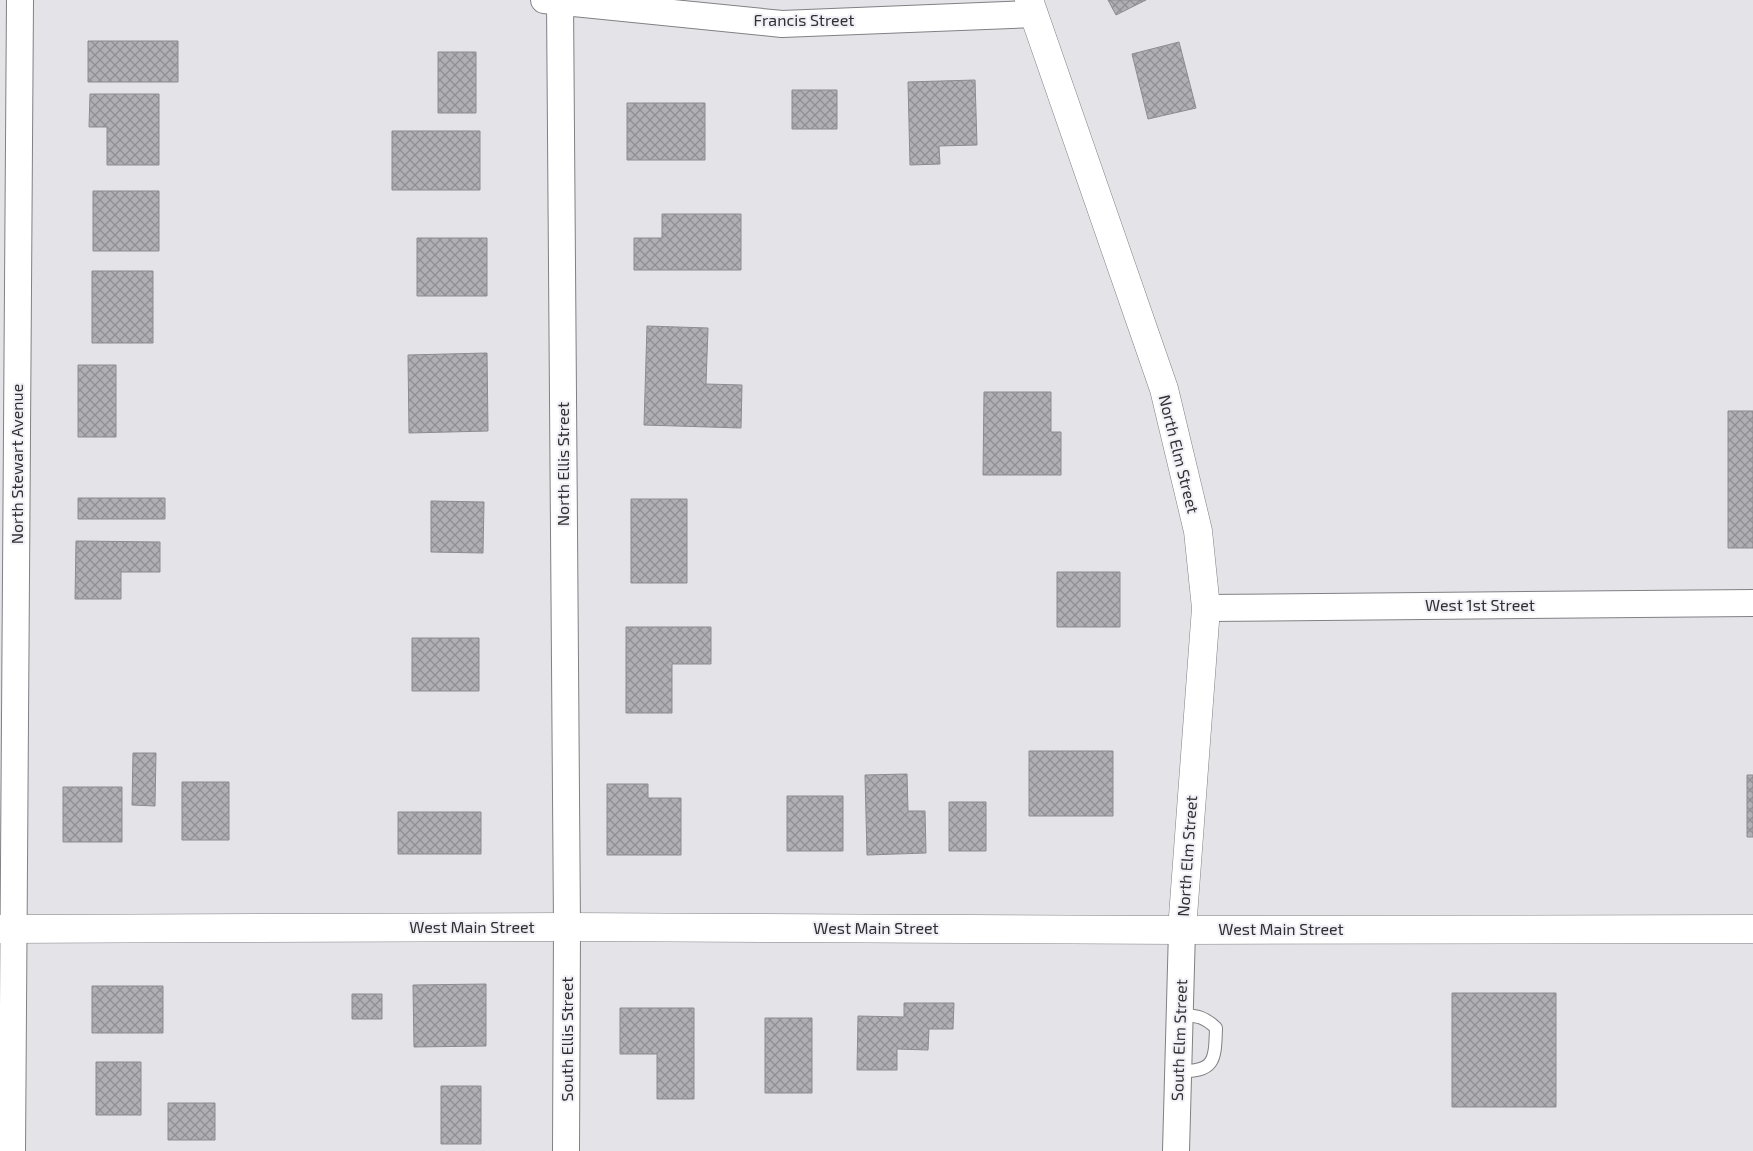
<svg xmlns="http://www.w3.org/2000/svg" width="1753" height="1151" font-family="'Exo 2',sans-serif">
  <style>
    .building { fill: url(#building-cross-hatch); stroke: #8c8c91 }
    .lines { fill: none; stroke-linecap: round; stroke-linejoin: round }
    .service-casing { stroke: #808085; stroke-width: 14 }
    .minor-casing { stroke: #808085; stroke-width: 28 }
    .tertiary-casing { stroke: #808085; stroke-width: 29 }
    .secondary-casing { stroke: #808085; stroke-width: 29 }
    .service { stroke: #fff; stroke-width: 12 }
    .minor { stroke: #fff; stroke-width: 26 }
    .tertiary { stroke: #fff; stroke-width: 28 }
    .secondary { stroke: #fff; stroke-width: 28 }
    .labels { text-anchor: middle; stroke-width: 4; stroke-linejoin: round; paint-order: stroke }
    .street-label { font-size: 16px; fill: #313133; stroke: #f0f0f6 }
  </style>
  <defs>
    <pattern id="building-cross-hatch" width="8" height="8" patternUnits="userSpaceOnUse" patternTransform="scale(1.25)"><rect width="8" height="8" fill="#afafb4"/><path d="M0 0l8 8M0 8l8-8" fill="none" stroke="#8f8f93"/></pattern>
  </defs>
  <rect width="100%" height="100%" fill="#e3e3e8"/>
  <path class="building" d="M 1108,0 L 1146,0 L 1116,15 Z
    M 88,41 L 178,41 L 178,82 L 88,82 Z
    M 1179,42 L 1196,108 L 1148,119 L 1132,54 Z
    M 438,52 L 476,52 L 476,113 L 438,113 Z
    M 975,80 L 977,145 L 939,146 L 940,164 L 910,165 L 908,82 Z
    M 792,90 L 837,90 L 837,129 L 792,129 Z
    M 90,94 L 159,94 L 159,165 L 107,165 L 107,127 L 89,127 Z
    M 627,103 L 705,103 L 705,160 L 627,160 Z
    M 392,131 L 480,131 L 480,190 L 392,190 Z
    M 93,191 L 159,191 L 159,251 L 93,251 Z
    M 662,214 L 741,214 L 741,270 L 634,270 L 634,238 L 662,238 Z
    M 417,238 L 487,238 L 487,296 L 417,296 Z
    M 92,271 L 153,271 L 153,343 L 92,343 Z
    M 647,326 L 708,328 L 706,384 L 742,385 L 741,428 L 644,425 Z
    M 487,353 L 488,431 L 409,433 L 408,355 Z
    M 78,365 L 116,365 L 116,437 L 78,437 Z
    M 984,392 L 1051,392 L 1051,432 L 1061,432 L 1061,475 L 983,475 Z
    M 1728,411 L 1753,411 L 1753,548 L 1728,548 Z
    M 78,498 L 165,498 L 165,519 L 78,519 Z
    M 631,499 L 687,499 L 687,583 L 631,583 Z
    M 431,501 L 484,502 L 483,553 L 431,552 Z
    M 76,541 L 160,542 L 160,572 L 121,572 L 121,599 L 75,599 Z
    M 1057,572 L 1120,572 L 1120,627 L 1057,627 Z
    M 626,627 L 711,627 L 711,664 L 672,664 L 672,713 L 626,713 Z
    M 412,638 L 479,638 L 479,691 L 412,691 Z
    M 1029,751 L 1113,751 L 1113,816 L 1029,816 Z
    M 133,753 L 156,753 L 155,806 L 132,805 Z
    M 907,774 L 908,811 L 925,811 L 926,853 L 867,855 L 865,775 Z
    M 1747,775 L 1753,775 L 1753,837 L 1747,837 Z
    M 182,782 L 229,782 L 229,840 L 182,840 Z
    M 607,784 L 648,784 L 648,798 L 681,798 L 681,855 L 607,855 Z
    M 63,787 L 122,787 L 122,842 L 63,842 Z
    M 787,796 L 843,796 L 843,851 L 787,851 Z
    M 949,802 L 986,802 L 986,851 L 949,851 Z
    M 398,812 L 481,812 L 481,854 L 398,854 Z
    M 486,984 L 486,1046 L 414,1047 L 413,985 Z
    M 92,986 L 163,986 L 163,1033 L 92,1033 Z
    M 1452,993 L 1556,993 L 1556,1107 L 1452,1107 Z
    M 352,994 L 382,994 L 382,1019 L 352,1019 Z
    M 904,1003 L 954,1003 L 953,1029 L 929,1029 L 928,1050 L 897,1049 L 897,1070 L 857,1070 L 858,1016 L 904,1017 Z
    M 620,1008 L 694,1008 L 694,1099 L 657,1099 L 657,1054 L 620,1054 Z
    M 765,1018 L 812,1018 L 812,1093 L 765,1093 Z
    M 96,1062 L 141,1062 L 141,1115 L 96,1115 Z
    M 441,1086 L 481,1086 L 481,1144 L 441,1144 Z
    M 168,1103 L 215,1103 L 215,1140 L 168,1140 Z"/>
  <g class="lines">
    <g class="service-casing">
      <path id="service" d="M 1178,1071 C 1215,1072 1215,1061 1216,1028 C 1204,1016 1196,1016 1180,1014"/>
    </g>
    <g class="minor-casing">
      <path id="minor" d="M 544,0 L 782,24 L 1034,14
        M 560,1 L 567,927 L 566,1151
        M 1206,608 L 1753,603
        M 12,1151 L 20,0
        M 1176,1151 L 1182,930"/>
    </g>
    <g class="tertiary-casing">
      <path id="tertiary" d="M 1029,0 L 1164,389 L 1198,531 L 1206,608 L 1182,930"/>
    </g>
    <g class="secondary-casing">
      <path id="secondary" d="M 0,929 L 567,927 L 1182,930 L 1753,929"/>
    </g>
    <use href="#service" class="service"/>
    <use href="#minor" class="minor"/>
    <use href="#tertiary" class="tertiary"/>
    <use href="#secondary" class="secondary"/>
  </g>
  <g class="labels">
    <g class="street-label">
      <text x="804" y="26">Francis Street</text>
      <text transform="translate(1179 454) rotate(76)" y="6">North Elm Street</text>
      <text transform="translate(17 464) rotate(-90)" y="6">North Stewart Avenue</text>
      <text transform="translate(563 464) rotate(-90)" y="6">North Ellis Street</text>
      <text x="1480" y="611">West 1st Street</text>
      <text transform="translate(1187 856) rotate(-86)" y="6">North Elm Street</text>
      <text x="472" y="933">West Main Street</text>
      <text x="876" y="934">West Main Street</text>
      <text x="1281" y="935">West Main Street</text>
      <text transform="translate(567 1039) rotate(-90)" y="6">South Ellis Street</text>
      <text transform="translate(1179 1040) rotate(-88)" y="6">South Elm Street</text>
    </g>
  </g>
</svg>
